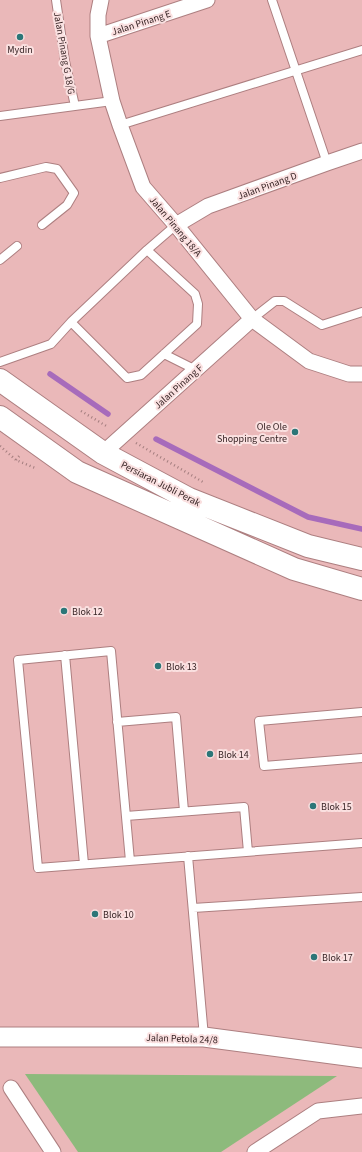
<svg xmlns="http://www.w3.org/2000/svg" width="362" height="1152" font-family="'Source Sans 3',sans-serif">
  <style>
    .green { fill: #8dba7c }
    .lines { fill: none; stroke-linecap: round; stroke-linejoin: round }
    .stream { stroke: #a76bbb; stroke-width: 5.5 }
    .service-casing { stroke: #ad7f80; stroke-width: 10 }
    .minor-casing { stroke: #ad7f80; stroke-width: 17 }
    .tertiary-casing { stroke: #ad7f80; stroke-width: 21 }
    .primary-casing { stroke: #ad7f80; stroke-width: 24 }
    .path { stroke: #a37d7e; stroke-width: 2.5; stroke-dasharray: 1 3; stroke-linecap: butt }
    .service { stroke: #fff; stroke-width: 8 }
    .minor { stroke: #fff; stroke-width: 15 }
    .tertiary { stroke: #fff; stroke-width: 19 }
    .primary { stroke: #fff; stroke-width: 22 }
    .poi-dot { fill: #2c7678; stroke: #fae0e0; stroke-width: 1.5 }
    .labels { text-anchor: middle; stroke-width: 4; stroke-linejoin: round; paint-order: stroke }
    .street-label { font-size: 10px; fill: #321f20; stroke: #fae0e0 }
    .poi-label { font-size: 10px; fill: #321f20; stroke: #fae0e0; text-anchor: start }
  </style>
  <rect width="100%" height="100%" fill="#eab8b9"/>
  <path class="green" d="M 25,1074 L 337,1076 L 221,1152 L 78,1152 Z"/>
  <g class="lines">
    <path class="stream" d="M 50,374 L 108,414
      M 156,439 L 308,517 L 362,529"/>
    <g class="service-casing">
      <path id="service" d="M 56,0 L 65,61 L 75,106
        M 272,0 L 327,163
        M 0,116 L 112,101
        M 120,125 L 362,50
        M 0,178 L 46,167 L 57,169 L 74,193 L 67,205 L 42,225
        M 0,260 L 17,246
        M 252,319 L 275,301 L 284,301 L 322,325 L 362,312
        M 71,322 L 127,378 L 141,375 L 197,324 L 198,304 L 195,294 L 147,250
        M 164,354 L 196,370
        M 0,362 L 51,344 L 71,322 L 147,250 L 176,225
        M 65,655 L 84,864
        M 362,712 L 259,721 L 264,766 L 362,758
        M 117,722 L 176,717 L 184,811
        M 126,816 L 244,807 L 248,852
        M 188,856 L 204,1037
        M 130,861 L 111,651 L 18,660 L 38,868 L 362,843
        M 193,908 L 362,897"/>
    </g>
    <g class="minor-casing">
      <path id="minor" d="M 101,0 L 98,15 L 98,36 L 112,101 L 120,125 L 143,187 L 176,225 L 252,319 L 309,361 L 349,374 L 362,374
        M 98,36 L 207,0
        M 176,225 L 208,206 L 327,163 L 362,151
        M 103,453 L 252,319
        M 11,1088 L 53,1152
        M 255,1152 L 318,1111 L 362,1106"/>
    </g>
    <g class="tertiary-casing">
      <path id="tertiary" d="M 0,1037 L 204,1037 L 362,1058"/>
    </g>
    <g class="primary-casing">
      <path id="primary" d="M 0,380 L 103,453 L 189,499 L 308,546 L 362,559
        M 0,417 L 77,472 L 294,569 L 362,589"/>
    </g>
    <path class="path" d="M 81,411 L 108,427
      M 136,443 L 203,482
      M 0,446 L 16,460 L 35,468
      M 16,460 L 20,455"/>
    <use href="#service" class="service"/>
    <use href="#minor" class="minor"/>
    <use href="#tertiary" class="tertiary"/>
    <use href="#primary" class="primary"/>
  </g>
  <g class="poi-dot">
    <circle cx="20" cy="37" r="4"/>
    <circle cx="295" cy="432" r="4"/>
    <circle cx="64" cy="611" r="4"/>
    <circle cx="158" cy="666" r="4"/>
    <circle cx="210" cy="754" r="4"/>
    <circle cx="313" cy="806" r="4"/>
    <circle cx="95" cy="914" r="4"/>
    <circle cx="314" cy="957" r="4"/>
  </g>
  <g class="labels">
    <g class="street-label">
      <text transform="translate(141 22) rotate(-18)" y="4">Jalan Pinang E</text>
      <text transform="translate(65 53) rotate(80)" y="4">Jalan Pinang G 18/G</text>
      <text transform="translate(267 185) rotate(-20)" y="4">Jalan Pinang D</text>
      <text transform="translate(176 226) rotate(50)" y="4">Jalan Pinang 18/A</text>
      <text transform="translate(178 386) rotate(-42)" y="4">Jalan Pinang F</text>
      <text transform="translate(161 483) rotate(27)" y="4">Persiaran Jubli Perak</text>
      <text transform="translate(182 1038) rotate(2)" y="4">Jalan Petola 24/8</text>
    </g>
    <g class="poi-label">
      <text x="20" y="53" text-anchor="middle">Mydin</text>
      <text x="287" y="430" text-anchor="end">Ole Ole<tspan x="287" dy="12">Shopping Centre</tspan></text>
      <text x="72" y="615">Blok 12</text>
      <text x="166" y="670">Blok 13</text>
      <text x="218" y="758">Blok 14</text>
      <text x="321" y="810">Blok 15</text>
      <text x="103" y="918">Blok 10</text>
      <text x="322" y="961">Blok 17</text>
    </g>
  </g>
</svg>
